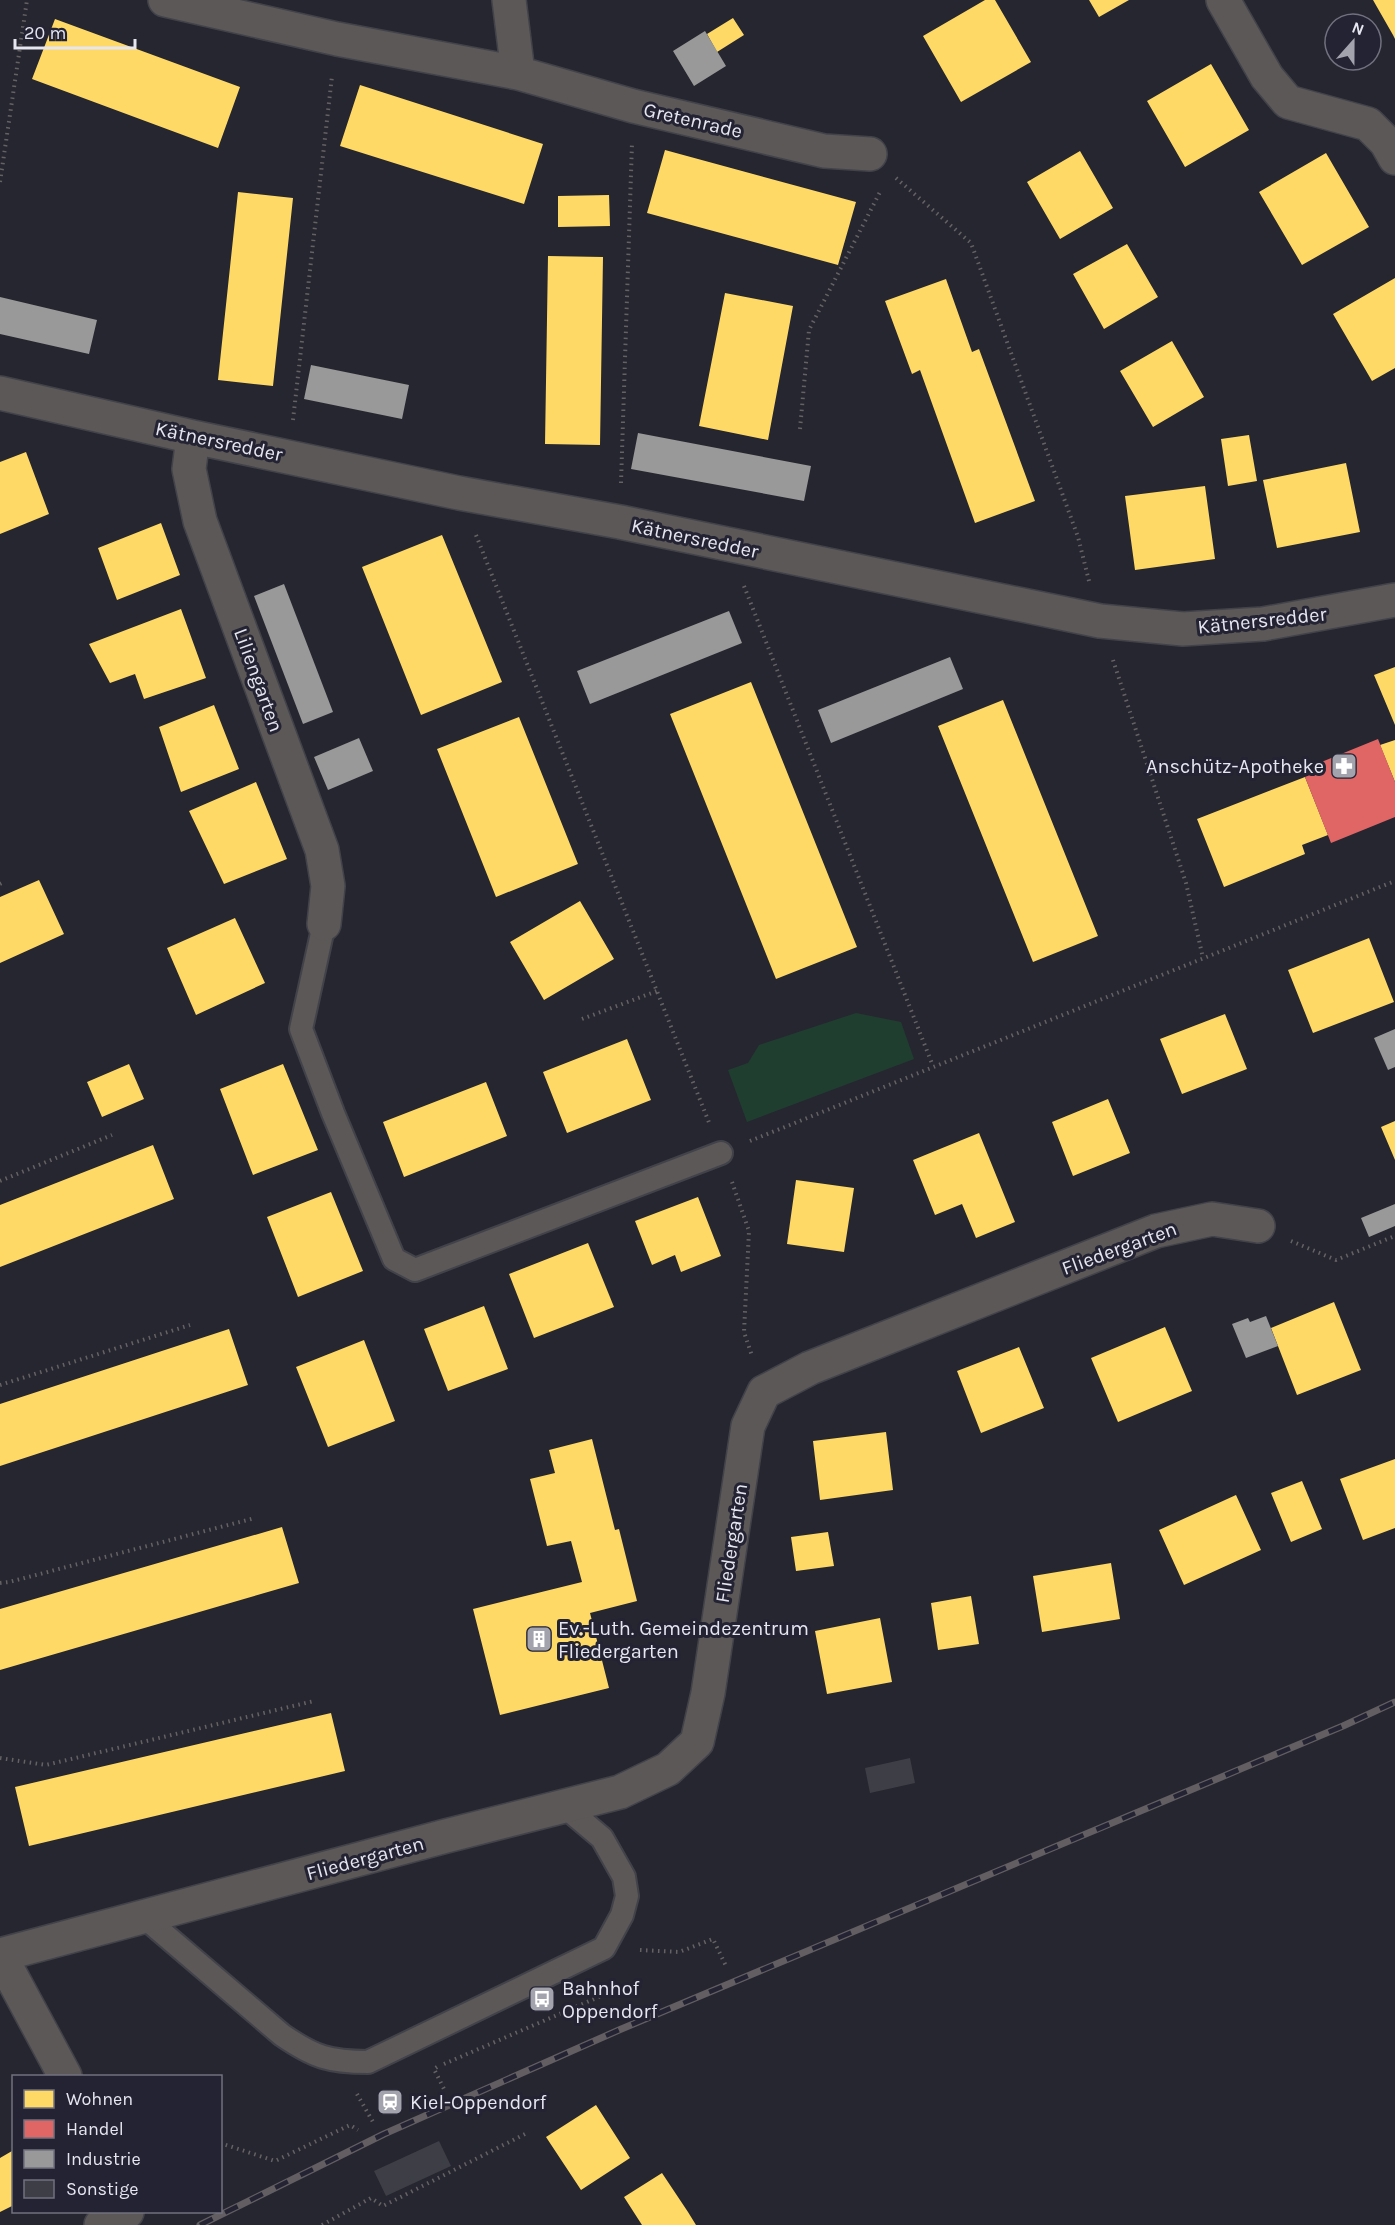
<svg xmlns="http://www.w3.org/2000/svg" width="1395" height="2225" font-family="Karla,sans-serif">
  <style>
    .green { fill: #203e30 }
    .homes { fill: #ffd966 }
    .shops { fill: #e06666 }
    .industry { fill: #999 }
    .building { fill: #3e3e46 }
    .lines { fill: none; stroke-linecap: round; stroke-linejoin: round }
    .lane-casing { stroke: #42424a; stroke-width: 26 }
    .street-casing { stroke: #42424a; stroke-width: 36 }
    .path { stroke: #656264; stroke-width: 4; stroke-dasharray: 1.5 4.5; stroke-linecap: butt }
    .lane { stroke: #5c5857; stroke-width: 22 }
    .street { stroke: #5c5857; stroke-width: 33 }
    .rail-casing { stroke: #625e62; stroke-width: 7 }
    .rail { stroke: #232333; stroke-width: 4.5; stroke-dasharray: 14; stroke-linecap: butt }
    .labels { text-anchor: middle; stroke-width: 6; stroke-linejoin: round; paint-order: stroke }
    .street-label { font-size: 20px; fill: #e6e6f1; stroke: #232333 }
    .poi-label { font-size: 20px; fill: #e6e6f1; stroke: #232333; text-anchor: start }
  </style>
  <rect width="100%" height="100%" fill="#262630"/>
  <path class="green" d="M 856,1013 L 901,1022 L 914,1059 L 747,1122 L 728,1070 L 748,1063 L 759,1045 Z"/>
  <path class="homes" d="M 985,0 L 995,0 L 1031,62 L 961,102 L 923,36 Z
    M 1089,0 L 1129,0 L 1099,17 Z
    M 1373,0 L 1395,0 L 1395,39 L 1393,35 Z
    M 733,18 L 744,35 L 717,52 L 707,34 Z
    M 55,19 L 240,87 L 218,148 L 32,79 Z
    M 1211,64 L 1249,130 L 1185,167 L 1147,101 Z
    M 360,85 L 543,144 L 524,204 L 340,146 Z
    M 665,150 L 856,202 L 838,265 L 647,213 Z
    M 1080,151 L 1113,208 L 1060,239 L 1027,182 Z
    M 1326,153 L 1369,227 L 1302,265 L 1259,192 Z
    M 238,192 L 293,198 L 273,386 L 218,380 Z
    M 609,195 L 610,226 L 558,227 L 558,196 Z
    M 1127,244 L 1158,297 L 1104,329 L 1073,274 Z
    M 548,256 L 603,257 L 600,445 L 545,444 Z
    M 1395,278 L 1395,368 L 1372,381 L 1333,314 Z
    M 946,279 L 972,352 L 979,349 L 1035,501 L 975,523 L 920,370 L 912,374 L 885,301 Z
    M 725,293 L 793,306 L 768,440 L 699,426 Z
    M 1172,341 L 1204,397 L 1153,427 L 1120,371 Z
    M 1249,435 L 1257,481 L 1228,486 L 1221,439 Z
    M 26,452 L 49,514 L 0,534 L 0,462 Z
    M 1346,463 L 1360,532 L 1277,548 L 1263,480 Z
    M 1205,486 L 1215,559 L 1135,570 L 1125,496 Z
    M 161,523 L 180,575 L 117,600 L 98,548 Z
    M 442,535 L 502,682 L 421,715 L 362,567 Z
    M 181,609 L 206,678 L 144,699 L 135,674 L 110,683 L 89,644 Z
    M 1395,667 L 1395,725 L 1374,675 Z
    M 751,682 L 857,947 L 776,979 L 670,714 Z
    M 1003,700 L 1098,936 L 1033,962 L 938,726 Z
    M 214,705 L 239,769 L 181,792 L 159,727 Z
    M 519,717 L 578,864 L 496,897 L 437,749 Z
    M 1395,740 L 1395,782 L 1380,745 Z
    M 1305,777 L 1328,835 L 1302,845 L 1305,854 L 1224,887 L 1197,819 Z
    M 256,782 L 287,859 L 224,884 L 189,811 Z
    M 39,880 L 64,934 L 0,963 L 0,897 Z
    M 580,901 L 614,959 L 544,1000 L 510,942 Z
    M 235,918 L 265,983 L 196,1015 L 167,948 Z
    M 1369,938 L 1394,1002 L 1313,1033 L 1288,970 Z
    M 1225,1014 L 1247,1069 L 1182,1094 L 1160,1039 Z
    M 627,1039 L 651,1100 L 567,1133 L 543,1072 Z
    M 129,1064 L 144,1099 L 102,1117 L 87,1082 Z
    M 283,1064 L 318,1150 L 253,1175 L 220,1089 Z
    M 486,1082 L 507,1136 L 404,1177 L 383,1122 Z
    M 1108,1099 L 1130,1153 L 1073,1176 L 1052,1122 Z
    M 1395,1121 L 1395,1160 L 1381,1127 Z
    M 979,1133 L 1015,1222 L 976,1238 L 962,1204 L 935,1215 L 913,1160 Z
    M 153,1145 L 174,1199 L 0,1267 L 0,1205 Z
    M 796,1180 L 854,1188 L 844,1252 L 787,1244 Z
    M 331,1192 L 363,1271 L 298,1297 L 267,1217 Z
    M 698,1197 L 721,1256 L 681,1272 L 675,1255 L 652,1265 L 635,1221 Z
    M 588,1243 L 614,1307 L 534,1338 L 509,1274 Z
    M 1334,1302 L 1361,1370 L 1297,1395 L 1271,1328 Z
    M 484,1306 L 508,1369 L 448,1391 L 424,1329 Z
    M 1165,1327 L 1192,1391 L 1118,1422 L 1091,1358 Z
    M 229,1329 L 248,1385 L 0,1466 L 0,1404 Z
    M 364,1340 L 395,1421 L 328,1447 L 296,1367 Z
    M 1019,1347 L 1044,1408 L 981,1433 L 957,1371 Z
    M 886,1432 L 893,1490 L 820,1500 L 813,1441 Z
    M 592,1439 L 615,1530 L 619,1529 L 637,1601 L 590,1613 L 609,1688 L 500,1715 L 473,1609 L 582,1582 L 571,1541 L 547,1546 L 530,1479 L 555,1473 L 549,1450 Z
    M 1395,1459 L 1395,1528 L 1363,1540 L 1340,1479 Z
    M 1302,1481 L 1322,1529 L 1291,1542 L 1271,1493 Z
    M 1236,1495 L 1261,1550 L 1184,1585 L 1159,1530 Z
    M 282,1527 L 299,1583 L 0,1670 L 0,1609 Z
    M 828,1532 L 834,1566 L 796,1571 L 791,1537 Z
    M 1111,1563 L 1120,1619 L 1042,1632 L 1033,1576 Z
    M 971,1596 L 979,1644 L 938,1650 L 931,1603 Z
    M 880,1618 L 892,1682 L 827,1694 L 815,1631 Z
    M 331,1713 L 345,1771 L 29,1846 L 15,1787 Z
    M 596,2105 L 630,2158 L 581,2190 L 546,2137 Z
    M 12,2151 L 14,2205 L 0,2212 L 0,2158 Z
    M 662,2173 L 688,2212 L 696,2225 L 642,2225 L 624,2197 Z"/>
  <path class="shops" d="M 1378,739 L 1395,782 L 1395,817 L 1331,843 L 1305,777 L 1322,770 L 1319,763 Z"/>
  <path class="industry" d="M 705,31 L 726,66 L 694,86 L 673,51 Z
    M 0,297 L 97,320 L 89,354 L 0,334 Z
    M 311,365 L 409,385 L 402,419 L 304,399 Z
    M 638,433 L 811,466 L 804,501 L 631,469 Z
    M 284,584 L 333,712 L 303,724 L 254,596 Z
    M 729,611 L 742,643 L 590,704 L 577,671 Z
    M 950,657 L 963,689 L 831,743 L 818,710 Z
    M 359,738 L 373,771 L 328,790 L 314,757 Z
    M 1395,1029 L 1395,1067 L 1388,1070 L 1374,1038 Z
    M 1395,1204 L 1395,1226 L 1369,1237 L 1361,1218 Z
    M 1266,1316 L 1278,1346 L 1246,1358 L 1232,1324 L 1248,1318 L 1250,1322 Z"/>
  <path class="building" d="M 910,1758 L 915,1783 L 870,1793 L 865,1768 Z
    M 439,2141 L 451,2166 L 386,2196 L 374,2171 Z"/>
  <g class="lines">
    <g class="lane-casing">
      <path id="lane" d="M 324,924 L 301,1029 L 333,1113 L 394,1259 L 415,1270 L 721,1153
        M 144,1917 L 282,2035 C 314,2057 329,2062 368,2062 L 604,1948 L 622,1915 L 627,1896 L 624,1877 L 602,1838 L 564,1806"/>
    </g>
    <g class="street-casing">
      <path id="street" d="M 165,0 L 337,39 L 518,73 L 633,106 L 824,151 L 870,154
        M 509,0 L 518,73
        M 1223,0 L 1267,77 L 1288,102 L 1368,124 L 1386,142 L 1395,158
        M 0,393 L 193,437 L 459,493 L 620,522 L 1100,621 L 1183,629 L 1263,624 L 1395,600
        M 193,437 L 189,469 L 200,521 L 322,850 L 328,886 L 324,924
        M 0,1955 L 446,1836 L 620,1792 L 668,1769 L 697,1742 L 708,1693 L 748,1426 L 764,1392 L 810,1368 L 1156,1231 L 1212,1219 L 1258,1226
        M 0,1955 L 65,2076
        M 101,2225 L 127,2212"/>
    </g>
    <path class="path" d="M 896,178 L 971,243 L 1078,537 L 1089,581
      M 0,182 L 27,0
      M 293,420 L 332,76
      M 800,429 L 809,330 L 881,190
      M 621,483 L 632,143
      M 476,535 L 710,1125
      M 744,586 L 933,1066
      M 1113,660 L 1186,883 L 1203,958
      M 1148,768 L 1169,761
      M 0,884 L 2,883
      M 582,1019 L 657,991
      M 750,1141 L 1395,881
      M 0,1181 L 112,1135
      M 732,1182 L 749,1231 L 744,1332 L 752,1356
      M 1291,1241 L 1336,1260 L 1395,1236
      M 0,1385 L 190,1325
      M 0,1583 L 9,1582 L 255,1518
      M 0,1758 L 46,1765 L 314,1701
      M 640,1950 L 679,1952 L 713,1939 L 726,1966
      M 444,2064 L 608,1993 L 607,1981
      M 437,2067 L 434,2069 L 445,2091
      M 357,2094 L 373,2122
      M 220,2143 L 275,2161 L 350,2125 L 358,2130
      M 322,2225 L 371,2198 L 383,2206 L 529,2132"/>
    <use href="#lane" class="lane"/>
    <use href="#street" class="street"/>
    <g class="rail-casing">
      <path id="rail" d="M 200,2225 L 384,2134 L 619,2030 L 1343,1726 L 1395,1702"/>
    </g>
    <use href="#rail" class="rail"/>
  </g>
  <defs>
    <g id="pharmacy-square" transform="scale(1.35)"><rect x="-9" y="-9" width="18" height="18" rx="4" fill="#a3a3ad" stroke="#232333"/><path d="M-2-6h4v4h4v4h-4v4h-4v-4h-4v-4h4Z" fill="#fff"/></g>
    <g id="building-square" transform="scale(1.35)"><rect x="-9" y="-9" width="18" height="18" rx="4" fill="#a3a3ad" stroke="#232333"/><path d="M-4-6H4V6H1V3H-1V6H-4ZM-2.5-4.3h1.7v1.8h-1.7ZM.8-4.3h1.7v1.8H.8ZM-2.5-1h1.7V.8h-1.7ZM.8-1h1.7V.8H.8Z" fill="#fff"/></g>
    <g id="bus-square" transform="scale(1.35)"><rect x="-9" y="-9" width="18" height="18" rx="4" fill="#a3a3ad" stroke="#232333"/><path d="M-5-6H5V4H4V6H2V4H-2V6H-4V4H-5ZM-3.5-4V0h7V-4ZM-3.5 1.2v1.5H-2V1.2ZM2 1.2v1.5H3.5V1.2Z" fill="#fff"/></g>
    <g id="station-square" transform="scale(1.35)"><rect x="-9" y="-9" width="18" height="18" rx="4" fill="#a3a3ad" stroke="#232333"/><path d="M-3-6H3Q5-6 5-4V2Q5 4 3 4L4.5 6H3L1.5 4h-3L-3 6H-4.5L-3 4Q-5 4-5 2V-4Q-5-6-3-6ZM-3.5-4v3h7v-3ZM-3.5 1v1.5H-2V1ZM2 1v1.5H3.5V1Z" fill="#fff"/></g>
  </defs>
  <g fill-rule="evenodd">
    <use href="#pharmacy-square" x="1344" y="766"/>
    <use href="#building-square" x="539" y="1639"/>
    <use href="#bus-square" x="542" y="1999"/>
    <use href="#station-square" x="390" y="2102"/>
  </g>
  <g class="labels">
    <g class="street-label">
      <text transform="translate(693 120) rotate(13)" y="7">Gretenrade</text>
      <text transform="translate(219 441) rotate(12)" y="7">Kätnersredder</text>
      <text transform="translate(695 538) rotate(12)" y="7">Kätnersredder</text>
      <text transform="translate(1262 620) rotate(-6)" y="7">Kätnersredder</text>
      <text transform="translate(259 680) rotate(70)" y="7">Liliengarten</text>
      <text transform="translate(1119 1248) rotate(-20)" y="7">Fliedergarten</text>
      <text transform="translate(731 1543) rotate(-81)" y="7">Fliedergarten</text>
      <text transform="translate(365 1858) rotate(-15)" y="7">Fliedergarten</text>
    </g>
    <g class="poi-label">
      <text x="1324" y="773" text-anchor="end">Anschütz-Apotheke</text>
      <text x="558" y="1635">Ev.-Luth. Gemeindezentrum<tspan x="558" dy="23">Fliedergarten</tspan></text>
      <text x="562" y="1995">Bahnhof<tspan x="562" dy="23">Oppendorf</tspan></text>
      <text x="410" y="2109">Kiel-Oppendorf</text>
    </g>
  </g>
  <rect x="12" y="2075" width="210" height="138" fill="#232333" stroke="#71717f" stroke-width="1.5"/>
  <rect x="24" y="2090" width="30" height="18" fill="#ffd966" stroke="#71717f" stroke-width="1.5"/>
  <text x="66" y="2105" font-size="18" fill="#e6e6f1">Wohnen</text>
  <rect x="24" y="2120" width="30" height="18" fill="#e06666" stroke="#71717f" stroke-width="1.5"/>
  <text x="66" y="2135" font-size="18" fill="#e6e6f1">Handel</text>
  <rect x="24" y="2150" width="30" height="18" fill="#999999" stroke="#71717f" stroke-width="1.5"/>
  <text x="66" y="2165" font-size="18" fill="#e6e6f1">Industrie</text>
  <rect x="24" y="2180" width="30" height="18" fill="#3e3e46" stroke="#71717f" stroke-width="1.5"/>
  <text x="66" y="2195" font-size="18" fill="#e6e6f1">Sonstige</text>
  <g transform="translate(1353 42) rotate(21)"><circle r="28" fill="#232333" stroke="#71717f" stroke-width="1.5"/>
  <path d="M0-4.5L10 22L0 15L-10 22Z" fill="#a3a3ad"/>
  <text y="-9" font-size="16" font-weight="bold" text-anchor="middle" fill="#e6e6f1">N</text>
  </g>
  <path d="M15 39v9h120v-9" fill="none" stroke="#e6e6f1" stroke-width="3"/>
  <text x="24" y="39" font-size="18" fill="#e6e6f1" stroke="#232333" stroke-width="4.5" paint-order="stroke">20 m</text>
</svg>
